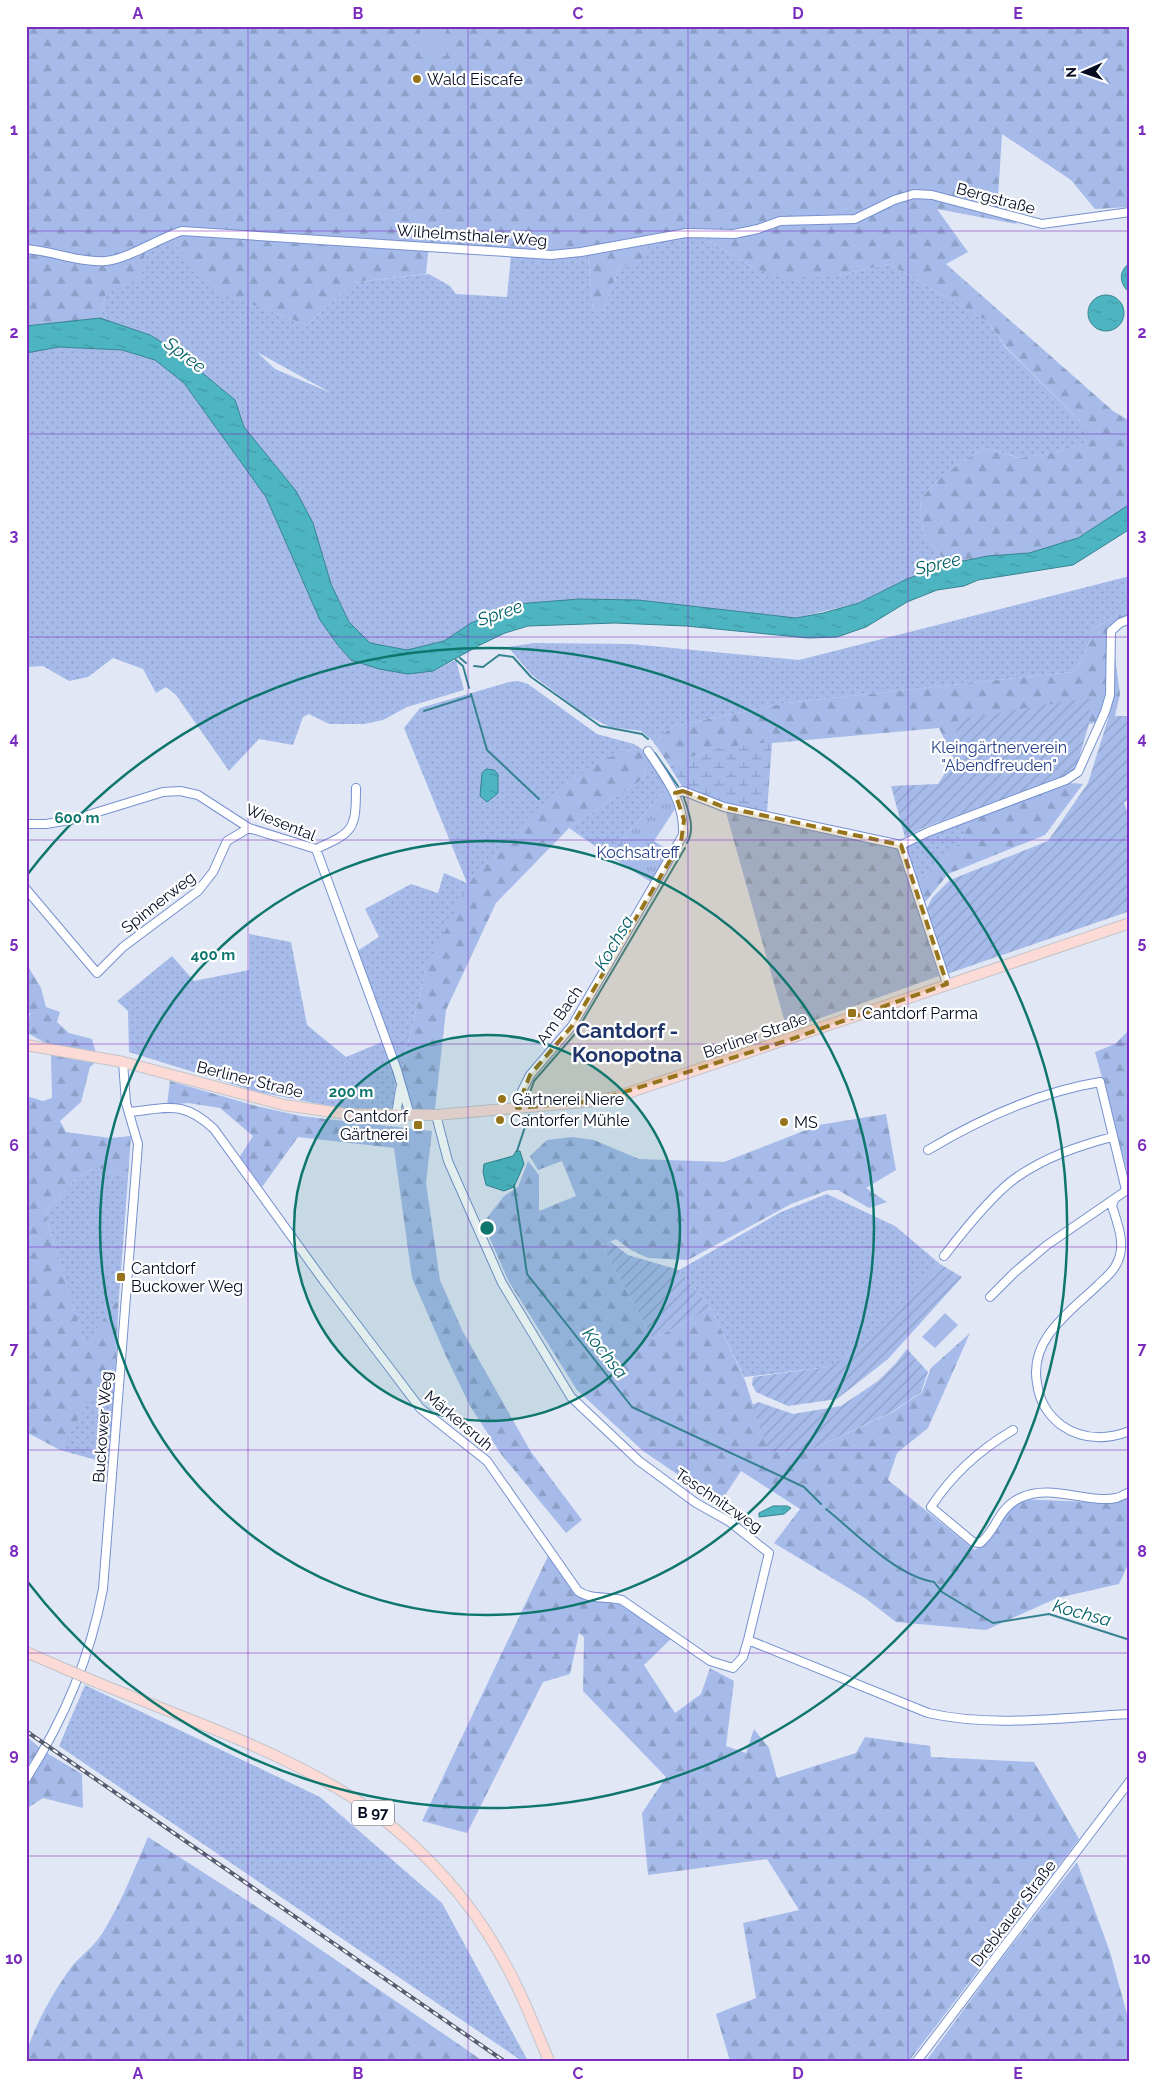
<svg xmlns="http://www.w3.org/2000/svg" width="1156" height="2087" font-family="Raleway,sans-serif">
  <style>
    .grass { fill: url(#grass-dots); fill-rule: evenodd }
    .forest { fill: url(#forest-firs) }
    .wetland { fill: url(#wetland-marsh) }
    .park { fill: url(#park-tufts) }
    .garden { fill: url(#garden-furrows) }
    .pitch { fill: #a6bbea }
    .water { fill: url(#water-ripples); stroke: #378291 }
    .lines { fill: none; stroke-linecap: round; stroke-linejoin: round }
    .stream { stroke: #378291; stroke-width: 2 }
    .minor-casing { stroke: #7791cf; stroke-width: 10 }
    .major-casing { stroke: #c3c5ca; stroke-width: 12 }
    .minor { stroke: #fff; stroke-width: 8 }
    .major { stroke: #fcdad6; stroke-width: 10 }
    .rail-casing { stroke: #565d70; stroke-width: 4 }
    .rail { stroke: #fff; stroke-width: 2; stroke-dasharray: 5.5; stroke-linecap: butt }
    .major-bridge-casing { stroke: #c3c5ca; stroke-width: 12; stroke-linecap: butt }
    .major-bridge { stroke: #fcdad6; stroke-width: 10 }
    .marked { fill: #95741c; fill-opacity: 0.2; stroke: #95741c; stroke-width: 4; stroke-dasharray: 10 6; stroke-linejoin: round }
    .grid { fill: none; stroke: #7b2cbf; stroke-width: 1; stroke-opacity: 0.55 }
    .ring { fill: none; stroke: #0f766e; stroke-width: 2.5 }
    .poi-dot { fill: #95741c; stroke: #fff; stroke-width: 2 }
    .labels { text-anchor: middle; stroke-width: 4.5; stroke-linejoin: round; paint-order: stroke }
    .shield { fill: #fff; stroke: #505564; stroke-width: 1 }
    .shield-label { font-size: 15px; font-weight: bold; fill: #050c22 }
    .poi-label { font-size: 16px; fill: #050c22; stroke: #fff; text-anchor: start }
    .street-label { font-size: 16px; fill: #050c22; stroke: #fff }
    .park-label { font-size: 16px; fill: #253e88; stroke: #fff }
    .water-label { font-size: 18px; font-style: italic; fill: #04616a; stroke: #fff }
    .district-label { font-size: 21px; font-weight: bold; fill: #20346a; stroke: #fff }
    .centre { fill: #0f766e; stroke: #fff; stroke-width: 2.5 }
    .ring-label { font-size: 15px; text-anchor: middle; font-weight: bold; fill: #0f766e; stroke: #fff; stroke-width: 4.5; stroke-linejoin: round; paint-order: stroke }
    .neatline { fill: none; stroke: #7b2cbf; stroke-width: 2 }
    .grid-label { font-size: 16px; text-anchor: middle; font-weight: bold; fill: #7b2cbf }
  </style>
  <defs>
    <pattern id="grass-dots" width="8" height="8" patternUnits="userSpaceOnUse" patternTransform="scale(1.25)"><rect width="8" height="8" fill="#a6bbea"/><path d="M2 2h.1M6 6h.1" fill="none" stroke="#8da0c8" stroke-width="1.8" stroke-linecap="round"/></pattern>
    <pattern id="forest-firs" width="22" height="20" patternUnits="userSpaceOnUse" patternTransform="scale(1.25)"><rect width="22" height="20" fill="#a6bbea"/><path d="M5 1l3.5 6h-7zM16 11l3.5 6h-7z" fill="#8da0c8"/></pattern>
    <pattern id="wetland-marsh" width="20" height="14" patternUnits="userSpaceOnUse" patternTransform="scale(1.25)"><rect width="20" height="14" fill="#a6bbea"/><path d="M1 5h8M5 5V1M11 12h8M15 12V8" fill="none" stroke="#8da0c8"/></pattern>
    <pattern id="park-tufts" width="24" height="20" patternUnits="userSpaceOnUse" patternTransform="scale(1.25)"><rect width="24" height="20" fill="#a6bbea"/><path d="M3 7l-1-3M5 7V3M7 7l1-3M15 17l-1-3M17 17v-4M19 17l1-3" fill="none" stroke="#8da0c8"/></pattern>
    <pattern id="garden-furrows" width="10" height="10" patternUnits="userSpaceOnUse" patternTransform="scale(1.25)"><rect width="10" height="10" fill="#a6bbea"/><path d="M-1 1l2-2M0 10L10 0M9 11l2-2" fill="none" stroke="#8da0c8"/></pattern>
    <pattern id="water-ripples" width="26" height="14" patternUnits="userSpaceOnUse" patternTransform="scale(1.25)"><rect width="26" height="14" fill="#4cb5c1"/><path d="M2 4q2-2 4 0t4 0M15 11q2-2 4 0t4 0" fill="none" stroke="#419aa6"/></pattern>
  </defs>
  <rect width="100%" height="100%" fill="#e1e7f5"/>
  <path class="grass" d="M 697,234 L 756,269 L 839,275 L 889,264 L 987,321 L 1006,348 L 1083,424 L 1089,441 L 1066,450 L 1022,458 L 984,448 L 944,474 L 920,499 L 923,534 L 948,564 L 907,579 L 859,603 L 796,618 L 638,600 L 579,599 L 516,604 L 471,623 L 444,641 L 407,650 L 370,643 L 349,622 L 331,584 L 313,523 L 244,427 L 235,400 L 176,351 L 150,335 L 100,318 L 106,293 L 146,243 L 175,243 L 212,289 L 307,325 L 354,282 L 429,274 L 450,286 L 456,294 L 507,297 L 511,255 L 554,259 L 588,255 L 593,311 L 603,311 L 620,265 L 651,242 ZM 257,352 L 331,393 L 275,369 Z
    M 59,347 L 122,350 L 155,360 L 184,383 L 266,497 L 320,620 L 337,644 L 351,660 L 433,671 L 456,660 L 464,690 L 407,707 L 383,720 L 364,724 L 329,724 L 309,714 L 303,717 L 293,745 L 259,739 L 229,771 L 176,695 L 166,687 L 156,693 L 143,669 L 113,658 L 88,677 L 69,681 L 43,666 L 26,667 L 26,353 Z
    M 1130,576 L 1130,608 L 1094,628 L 1082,660 L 1072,672 L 786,703 L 674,726 L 653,741 L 641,731 L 610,727 L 584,714 L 532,675 L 508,647 L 534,643 L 631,644 L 799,660 Z
    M 518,681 L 528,684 L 597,734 L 634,744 L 642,749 L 624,751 L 426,970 L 401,1071 L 354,953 L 379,937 L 365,909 L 411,884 L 438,893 L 444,873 L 467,883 L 404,728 L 420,708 L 509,682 Z
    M 650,761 L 667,788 L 608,855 L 569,828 L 643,779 Z
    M 968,819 C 961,852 942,863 915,880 L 905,852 L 909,844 Z
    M 249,934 L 291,942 L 307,1025 L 346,1057 L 382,1042 L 396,1079 L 392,1110 L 340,1108 L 258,1092 L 129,1052 L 128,1011 L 117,1001 L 172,956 L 194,981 L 249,970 Z
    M 95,1167 L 128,1178 L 119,1297 L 85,1346 L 45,1213 L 75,1179 Z
    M 827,1194 L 895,1226 L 940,1264 L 887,1323 L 862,1346 L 829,1367 L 744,1377 L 711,1308 L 679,1270 L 781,1212 Z
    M 115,1379 L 111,1464 L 60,1450 L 98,1385 Z
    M 85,1685 L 320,1797 L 442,1903 L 528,2061 L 522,2061 L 59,1746 Z"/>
  <path class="forest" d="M 26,26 L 938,26 L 939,28 L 944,26 L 1130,26 L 1130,207 L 1095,209 L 1071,180 L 1002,134 L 998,198 L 1017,224 L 937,209 L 968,252 L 946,264 L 1113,411 L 1130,421 L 1130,504 L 1078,538 L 1029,553 L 988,556 L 948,564 L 923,534 L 920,499 L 944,474 L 984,448 L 1021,458 L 1066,450 L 1088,441 L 1083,424 L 1006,347 L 987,321 L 889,264 L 839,275 L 793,280 L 756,269 L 697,234 L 579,250 L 550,251 L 429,244 L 426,274 L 354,282 L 307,325 L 211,289 L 175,243 L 146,243 L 141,279 L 106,293 L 100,318 L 26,326 Z
    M 651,242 L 639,264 L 620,265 L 603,311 L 593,312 L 588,255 Z
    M 1130,608 L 1130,621 L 1121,624 L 1112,635 L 1120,694 L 1115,716 L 1109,716 L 1105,721 L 1089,724 L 1089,698 L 954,759 L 939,728 L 717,748 L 669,765 L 653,741 L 674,726 L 786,703 L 1072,672 L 1082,660 L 1094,628 Z
    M 642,749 L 650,761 L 643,779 L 569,828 L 496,903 L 446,1010 L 435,1109 L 412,1109 L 401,1071 L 426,970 L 468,884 L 528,817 L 592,765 L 624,751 Z
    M 1067,783 L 1083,784 L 1045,835 L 948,874 L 922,906 L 915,880 C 942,863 961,852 968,819 Z
    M 725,809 L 898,848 L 939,976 L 787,1030 Z
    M 26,963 L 41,988 L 46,1007 L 60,1012 L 57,1022 L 69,1033 L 92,1039 L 96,1053 L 49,1045 L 26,1032 L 30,1014 L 26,1008 Z
    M 1130,1029 L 1130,1182 L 1095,1052 L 1115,1044 Z
    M 51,1054 L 96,1062 L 90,1067 L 81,1102 L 60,1121 L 66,1132 L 110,1138 L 131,1136 L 128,1178 L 95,1167 L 75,1179 L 45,1213 L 85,1345 L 119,1297 L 115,1379 L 98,1386 L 60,1450 L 26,1432 L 26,1103 L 30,1097 L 43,1101 L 52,1098 Z
    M 170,1081 L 256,1106 L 301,1116 L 432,1131 L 426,1183 L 440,1280 L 463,1332 L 531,1452 L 582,1520 L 566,1533 L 501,1454 L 470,1406 L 446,1356 L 412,1278 L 394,1148 L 298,1137 L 262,1187 L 239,1158 L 253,1136 L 220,1108 L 188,1103 L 167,1105 Z
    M 886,1114 L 896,1170 L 866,1188 L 887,1202 L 869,1208 L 838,1190 L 828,1190 L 791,1204 L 688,1260 L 648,1258 L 631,1250 L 616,1239 L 602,1246 L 653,1339 L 711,1308 L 744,1378 L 769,1452 L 809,1451 L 893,1412 L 922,1392 L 931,1368 L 970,1333 L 928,1428 L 897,1453 L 888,1480 L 975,1550 L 986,1542 L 1004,1510 L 1020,1499 L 1112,1503 L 1130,1495 L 1130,1560 L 1119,1584 L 1057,1598 L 986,1630 L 896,1622 L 865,1598 L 774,1543 L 800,1509 L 741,1471 L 720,1503 L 643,1451 L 577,1390 L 509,1282 L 483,1223 L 504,1196 L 518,1187 L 528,1161 L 539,1175 L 539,1211 L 576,1196 L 562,1161 L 538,1170 L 530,1156 L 547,1140 L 572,1137 L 594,1140 L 639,1159 L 724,1162 L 819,1125 Z
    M 550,1552 L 579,1597 L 617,1603 L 673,1637 L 644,1665 L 675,1713 L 701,1694 L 710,1668 L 734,1681 L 726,1746 L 746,1753 L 754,1729 L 769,1748 L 777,1778 L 856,1753 L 865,1737 L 930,1746 L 931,1757 L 1034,1762 L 1079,1839 L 909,2061 L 730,2061 L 716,2014 L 756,1998 L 743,1923 L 799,1910 L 767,1859 L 648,1875 L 642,1813 L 666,1777 L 583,1691 L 584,1637 L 579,1633 L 570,1674 L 543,1682 L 467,1833 L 422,1821 Z
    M 26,1736 L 40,1748 L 26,1768 Z
    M 47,1753 L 82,1774 L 83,1808 L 43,1798 L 26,1809 L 26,1785 Z
    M 148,1837 L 276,1919 L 483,2061 L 26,2061 C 26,2038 58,1984 73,1965 C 82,1955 94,1946 102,1934 C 121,1903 134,1870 148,1837 Z
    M 1077,1862 L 1110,1952 L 1130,2025 L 1130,2061 L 926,2061 L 992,1971 Z"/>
  <path class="wetland" d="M 772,742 L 767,813 L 722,802 L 683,788 L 669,765 L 717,748 Z"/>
  <path class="park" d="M 667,788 L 675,809 L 654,841 L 673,853 L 654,884 L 608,855 Z"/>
  <path class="garden" d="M 1089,698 L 1089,724 L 1075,771 L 1063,778 L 925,827 L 905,837 L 891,786 L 938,784 L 954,759 L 958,719 Z
    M 1109,716 L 1130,716 L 1130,800 L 1124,802 L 1130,821 L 1130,911 L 947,974 L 925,912 L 932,898 L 950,880 L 1048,841 L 1088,783 Z
    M 611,1242 L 628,1255 L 679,1270 L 711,1308 L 653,1339 L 602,1246 Z
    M 940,1264 L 962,1277 L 888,1359 L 837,1399 L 788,1406 L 756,1392 L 752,1384 L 753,1377 L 829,1367 L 862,1346 Z
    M 907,1349 L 928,1372 L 921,1392 L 892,1412 L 809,1451 L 769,1452 L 752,1405 L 758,1402 L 793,1414 L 841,1406 L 878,1381 L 895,1364 Z"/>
  <path class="pitch" d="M 420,26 L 446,26 L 446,56 L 420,57 Z
    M 945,1313 L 958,1325 L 935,1348 L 922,1337 Z"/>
  <path class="water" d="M 1130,263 L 1130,293 C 1119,284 1118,271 1130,263 Z
    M1088 313a18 18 0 1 1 36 0a18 18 0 1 1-36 0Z
    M 100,318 L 150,335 L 176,351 L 235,400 L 244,427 L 296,491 L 313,523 L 331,584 L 349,622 L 370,643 L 407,650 L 444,641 L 471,623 L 516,604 L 579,599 L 638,600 L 796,618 L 823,613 L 859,603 L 907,579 L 948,564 L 988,556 L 1029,553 L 1078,538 L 1130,504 L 1130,529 L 1073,565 L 978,580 L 964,586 L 937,590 L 907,602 L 866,627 L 837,637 L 808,638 L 686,626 L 615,623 L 528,626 L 505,633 L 480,645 L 433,671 L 408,674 L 379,669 L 351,660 L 337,644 L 320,620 L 266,497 L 184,383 L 155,360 L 122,350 L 59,347 L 26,353 L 26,326 Z
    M 486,769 L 494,770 L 498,774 L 498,793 L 487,802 L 480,796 L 482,773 Z
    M 516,1151 L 520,1151 L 524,1164 L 514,1187 L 504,1191 L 486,1185 L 483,1172 L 484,1164 L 513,1156 Z
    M 773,1506 L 787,1506 L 791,1508 L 784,1514 L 759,1517 L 759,1513 Z"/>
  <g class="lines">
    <path class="stream" d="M 460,658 L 466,663
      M 456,660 L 463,666 L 469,688
      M 474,666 L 483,667 L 499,655 L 513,657 L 531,677 L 600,726 L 642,734 L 648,739
      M 471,694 L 487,750 L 539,799
      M 424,711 L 471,696
      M 655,753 L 678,786
      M 683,795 C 688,810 696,828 687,843
      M 528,1098 L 534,1081 L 575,1034 L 685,848
      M 517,1151 L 529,1115
      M 514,1185 L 527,1274 L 632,1407 L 804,1487 L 821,1504
      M 826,1509 C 856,1533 896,1576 934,1582 L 942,1592 L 993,1623 L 1049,1614 L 1130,1640"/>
    <g class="minor-casing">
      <path id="minor" d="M 26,249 C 53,251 80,263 106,261 C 128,259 159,238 182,231 L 551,255 L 581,252 L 686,233 L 734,234 L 758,229 L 780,221 L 855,219 L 894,200 L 914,194 L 932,195 L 1042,224 L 1130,212
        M 675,793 L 683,791 L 724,807 L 901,845 L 928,832 L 1066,780 L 1078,772 L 1105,712 L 1110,695 L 1111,631 L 1120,623 L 1130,619
        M 26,824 L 46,824 L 75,819 L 163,792 L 180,791 L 198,795 L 249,828 L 316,849
        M 901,845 L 947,984
        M 316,849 L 397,1070 L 410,1115
        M 316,849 C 353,832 356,831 356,788
        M 26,889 L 97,973 L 123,947 L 198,891 L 213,872 L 227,841 L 249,828
        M 517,1108 L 521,1093 L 530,1075 L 572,1026 L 683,835 C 685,802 666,778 648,751
        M 129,1112 C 169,1108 183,1100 214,1129 L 323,1280 L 420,1408 L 487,1461 L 578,1591 C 590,1600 608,1596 622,1600 L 710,1661 L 733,1668 L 743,1657 L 748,1640
        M 396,1115 L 400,1089
        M 436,1115 L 448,1161 L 502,1283 L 571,1397 L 639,1461 L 696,1503 L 730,1522 L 769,1553 L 748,1640 L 928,1713 C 993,1728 1064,1717 1130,1714
        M 928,1150 C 980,1119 1039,1092 1100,1082 L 1126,1190
        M 1114,1200 L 1112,1206 C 1118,1225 1127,1246 1116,1265 C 1112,1273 1104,1279 1098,1285 C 1070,1312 1029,1339 1037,1383 C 1039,1400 1047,1414 1061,1425 C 1082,1440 1106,1440 1130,1431
        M 944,1256 C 961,1234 995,1192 1017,1177 C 1046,1157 1078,1146 1112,1137
        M 990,1297 L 1015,1272 L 1047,1245 L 1130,1188
        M 1013,1430 C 981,1449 951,1476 931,1507 L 973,1542 L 980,1543 C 997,1530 997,1509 1020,1498 C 1050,1483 1088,1504 1116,1498 C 1120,1497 1125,1494 1130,1492
        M 26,1779 C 64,1720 90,1658 103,1589 L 138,1144 L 126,1103 L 123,1062
        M 917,2061 L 1130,1781"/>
    </g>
    <g class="major-casing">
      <path id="major" d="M 26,1045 L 123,1062 L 284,1105 L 347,1114 L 436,1115 L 596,1101 L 619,1096 L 1130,923
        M 26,1652 L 63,1668
        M 96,1682 C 176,1715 260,1743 335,1787 C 400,1824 461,1886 498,1951 C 519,1986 533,2023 549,2061"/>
    </g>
    <use href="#minor" class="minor"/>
    <use href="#major" class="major"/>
    <g class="rail-casing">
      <path id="rail" d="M 26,1731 L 504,2061"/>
    </g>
    <use href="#rail" class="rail"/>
    <g class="major-bridge-casing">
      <path id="major-bridge" d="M 63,1668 L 96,1682"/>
    </g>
    <use href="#major-bridge" class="major-bridge"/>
  </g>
  <path class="marked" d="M 683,791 L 724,807 L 901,845 L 947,984 L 789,1040 L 596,1101 L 517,1108 L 530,1075 L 572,1026 L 681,842 L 684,820 L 675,793 Z"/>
  <path class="grid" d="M 248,26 L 248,2061M 468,26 L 468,2061M 688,26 L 688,2061M 908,26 L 908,2061M 26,231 L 1130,231M 26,434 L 1130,434M 26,637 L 1130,637M 26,840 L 1130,840M 26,1044 L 1130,1044M 26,1247 L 1130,1247M 26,1450 L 1130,1450M 26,1653 L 1130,1653M 26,1856 L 1130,1856"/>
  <circle cx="487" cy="1228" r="193" fill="#0f766e" fill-opacity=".12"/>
  <g class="ring">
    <circle cx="487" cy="1228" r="193"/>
    <circle cx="487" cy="1228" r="387"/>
    <path d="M27 875A580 580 0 1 1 27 1581"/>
  </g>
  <g class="poi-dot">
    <circle cx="417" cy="79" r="5"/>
    <rect x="847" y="1008" width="10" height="10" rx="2.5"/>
    <circle cx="502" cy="1099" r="5"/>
    <circle cx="500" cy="1120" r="5"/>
    <circle cx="784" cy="1122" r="5"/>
    <rect x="413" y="1120" width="10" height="10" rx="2.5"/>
    <rect x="116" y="1272" width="10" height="10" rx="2.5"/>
  </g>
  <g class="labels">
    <rect class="shield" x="352" y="1800.5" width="42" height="25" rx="4"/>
    <g class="shield-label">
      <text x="373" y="1818">B 97</text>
    </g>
    <g class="poi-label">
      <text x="427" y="85">Wald Eiscafe</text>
      <text x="862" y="1019">Cantdorf Parma</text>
      <text x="512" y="1105">Gärtnerei Niere</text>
      <text x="408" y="1122" text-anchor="end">Cantdorf<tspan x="408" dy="18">Gärtnerei</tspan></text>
      <text x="510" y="1126">Cantorfer Mühle</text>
      <text x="794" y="1128">MS</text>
      <text x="131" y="1274">Cantdorf<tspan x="131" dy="18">Buckower Weg</tspan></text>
    </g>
    <g class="street-label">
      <text transform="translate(996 198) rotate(15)" y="6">Bergstraße</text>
      <text transform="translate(472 235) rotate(4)" y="6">Wilhelmsthaler Weg</text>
      <text transform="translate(281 822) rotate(22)" y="6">Wiesental</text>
      <text transform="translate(158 902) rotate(-38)" y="6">Spinnerweg</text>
      <text transform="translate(559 1015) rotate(-55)" y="6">Am Bach</text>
      <text transform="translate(755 1035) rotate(-19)" y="6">Berliner Straße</text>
      <text transform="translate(250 1079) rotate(14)" y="6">Berliner Straße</text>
      <text transform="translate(459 1420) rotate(40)" y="6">Märkersruh</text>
      <text transform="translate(102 1427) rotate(-86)" y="6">Buckower Weg</text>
      <text transform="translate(719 1500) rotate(34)" y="6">Teschnitzweg</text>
      <text transform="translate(1013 1913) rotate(-53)" y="6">Drebkauer Straße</text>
    </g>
    <g class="park-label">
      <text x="999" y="753">Kleingärtnerverein<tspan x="999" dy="18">"Abendfreuden"</tspan></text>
      <text x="638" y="858">Kochsatreff</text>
    </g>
    <g class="water-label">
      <text transform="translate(185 355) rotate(37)" y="6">Spree</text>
      <text transform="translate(938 564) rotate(-13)" y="6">Spree</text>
      <text transform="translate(500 613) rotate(-19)" y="6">Spree</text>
      <text transform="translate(614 943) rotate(-60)" y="6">Kochsa</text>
      <text transform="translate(605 1353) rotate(51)" y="6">Kochsa</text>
      <text transform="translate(1082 1613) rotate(15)" y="6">Kochsa</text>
    </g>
    <g class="district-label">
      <text x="627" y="1038">Cantdorf -<tspan x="627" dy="24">Konopotna</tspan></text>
    </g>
  </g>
  <circle cx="487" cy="1228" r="8" class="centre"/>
  <g class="ring-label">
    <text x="77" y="823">600 m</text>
    <text x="213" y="960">400 m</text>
    <text x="351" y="1097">200 m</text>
  </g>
  <rect width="1156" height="2087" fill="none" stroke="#ffffff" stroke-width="55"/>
  <g transform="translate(1084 72) rotate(268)" stroke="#ffffff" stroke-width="4" paint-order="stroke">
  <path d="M0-4L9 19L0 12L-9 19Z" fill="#050c22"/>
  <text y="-8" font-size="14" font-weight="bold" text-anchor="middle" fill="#050c22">N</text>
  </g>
  <rect x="28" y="28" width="1100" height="2032" class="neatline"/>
  <g class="grid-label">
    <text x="138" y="19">A</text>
    <text x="358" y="19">B</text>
    <text x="578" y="19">C</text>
    <text x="798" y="19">D</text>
    <text x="1018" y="19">E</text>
    <text x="14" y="135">1</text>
    <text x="1142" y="135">1</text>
    <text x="14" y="338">2</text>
    <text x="1142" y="338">2</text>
    <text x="14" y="541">3</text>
    <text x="1142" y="541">3</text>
    <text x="14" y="744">4</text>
    <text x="1142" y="744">4</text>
    <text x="14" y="948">5</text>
    <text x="1142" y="948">5</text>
    <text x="14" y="1151">6</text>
    <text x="1142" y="1151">6</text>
    <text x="14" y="1354">7</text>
    <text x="1142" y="1354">7</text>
    <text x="14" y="1557">8</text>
    <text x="1142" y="1557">8</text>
    <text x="14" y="1760">9</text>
    <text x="1142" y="1760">9</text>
    <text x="14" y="1964">10</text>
    <text x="1142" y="1964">10</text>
    <text x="138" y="2079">A</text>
    <text x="358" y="2079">B</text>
    <text x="578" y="2079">C</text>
    <text x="798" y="2079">D</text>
    <text x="1018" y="2079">E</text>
  </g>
</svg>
